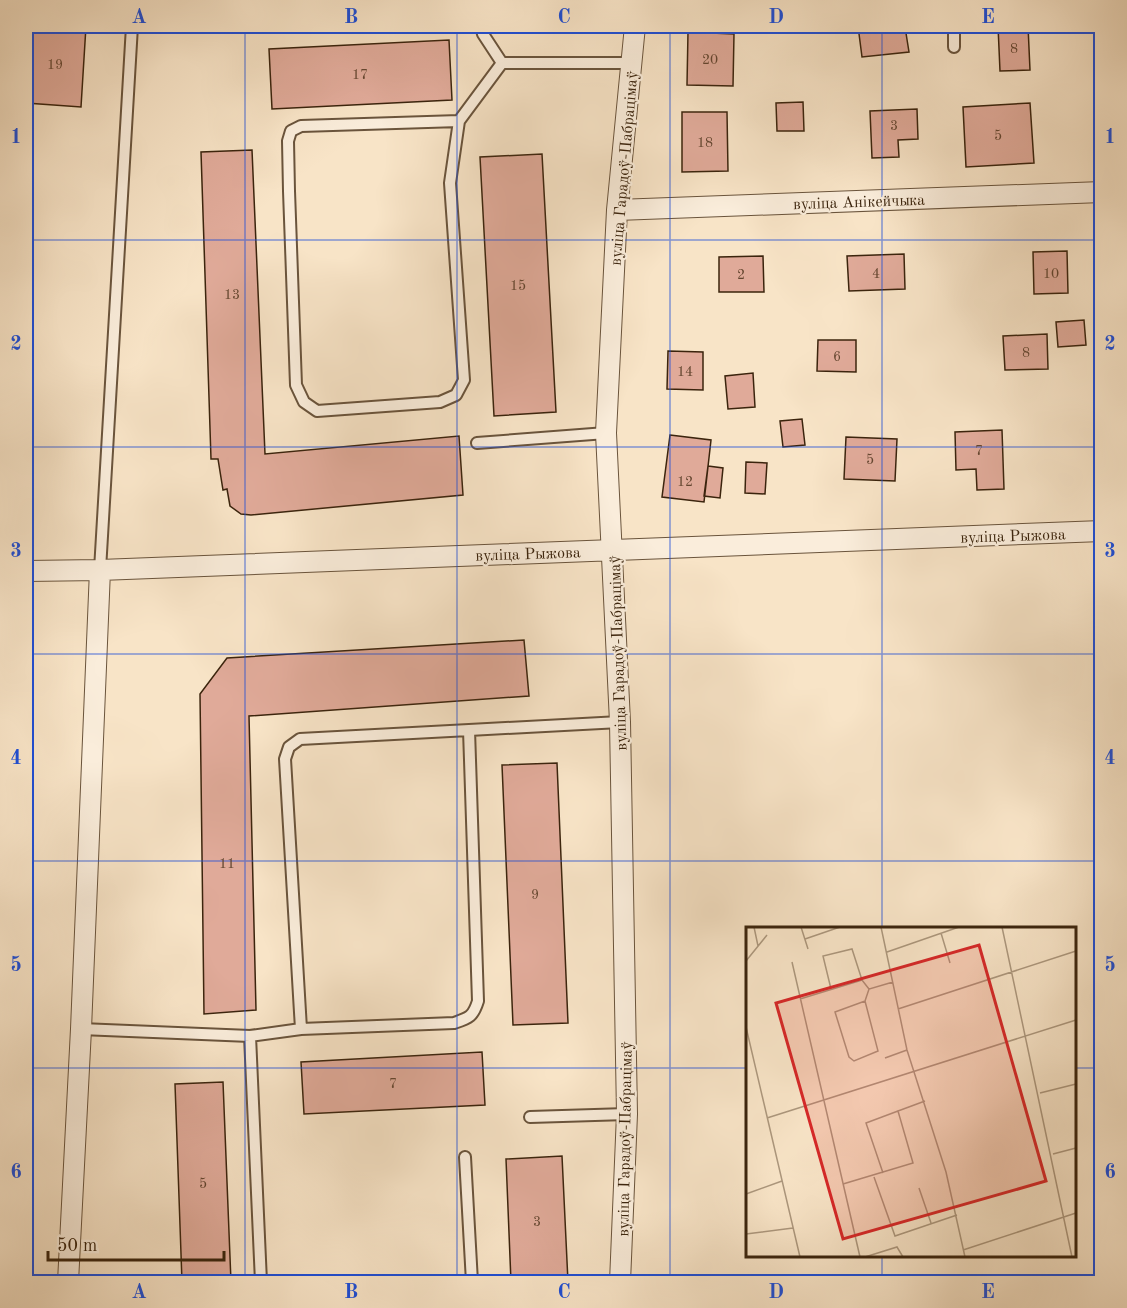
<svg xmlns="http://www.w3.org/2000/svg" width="1127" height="1308" font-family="'Old Standard TT',serif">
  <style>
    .building { fill: #e0aa99; stroke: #3b240d; stroke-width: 1.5 }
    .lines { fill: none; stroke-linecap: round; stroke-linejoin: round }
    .service-casing { stroke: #6a543c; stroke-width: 14 }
    .minor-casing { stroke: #6a543c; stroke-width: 22 }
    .service { stroke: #faeddb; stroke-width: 10 }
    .minor { stroke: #faeddb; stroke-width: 20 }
    .grid { fill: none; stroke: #1d4ed8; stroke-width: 1.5; stroke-opacity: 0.55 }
    .labels { text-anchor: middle; stroke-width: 4.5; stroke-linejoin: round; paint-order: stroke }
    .number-label { font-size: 14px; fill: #644630 }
    .street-label { font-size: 16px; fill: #3b240d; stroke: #faeddb }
    .inset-road { fill: none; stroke: #ac977d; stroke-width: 1.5 }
    .view { fill: #d62828; fill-opacity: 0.15; stroke: #d62828; stroke-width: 3 }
    .inset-edge { fill: none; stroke: #3b240d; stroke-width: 3 }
    .neatline { fill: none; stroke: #1d4ed8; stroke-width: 2 }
    .grid-label { font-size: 20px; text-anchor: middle; font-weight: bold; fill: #1d4ed8 }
  </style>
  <rect width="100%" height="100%" fill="#f8e4c7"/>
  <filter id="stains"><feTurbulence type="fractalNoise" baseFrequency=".00333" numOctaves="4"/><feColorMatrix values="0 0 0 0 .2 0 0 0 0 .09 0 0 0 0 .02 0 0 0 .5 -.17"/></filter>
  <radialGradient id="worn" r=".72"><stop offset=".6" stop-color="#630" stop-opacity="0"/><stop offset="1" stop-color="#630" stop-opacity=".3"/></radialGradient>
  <path class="building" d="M 26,26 L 86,26 L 81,107 L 26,103 Z
    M 858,26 L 895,26 L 895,28 L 905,27 L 909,52 L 862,57 Z
    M 998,26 L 1028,26 L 1030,70 L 1000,71 Z
    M 688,32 L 734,34 L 733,86 L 687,85 Z
    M 449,40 L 452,100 L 272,109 L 269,49 Z
    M 803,102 L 804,131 L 777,131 L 776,103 Z
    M 1030,103 L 1034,163 L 966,167 L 963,107 Z
    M 917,109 L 918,139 L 898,140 L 899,157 L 872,158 L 870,111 Z
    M 682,112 L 727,112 L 728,171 L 682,172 Z
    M 252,150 L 265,454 L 459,436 L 463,495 L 251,515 L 241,514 L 230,506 L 227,489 L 223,490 L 218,459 L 211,459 L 201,152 Z
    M 542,154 L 556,412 L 494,416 L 480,157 Z
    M 1067,251 L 1068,293 L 1034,294 L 1033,252 Z
    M 904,254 L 905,289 L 849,291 L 847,256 Z
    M 763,256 L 764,292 L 719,292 L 719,257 Z
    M 1084,320 L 1086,345 L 1058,347 L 1056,322 Z
    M 1047,334 L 1048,369 L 1005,370 L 1003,336 Z
    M 818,340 L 856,340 L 856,372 L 817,371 Z
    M 668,351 L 703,352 L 703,390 L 667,389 Z
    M 753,373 L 755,407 L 728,409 L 725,376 Z
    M 802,419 L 805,445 L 783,447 L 780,421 Z
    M 1002,430 L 1004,489 L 977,490 L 976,469 L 956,470 L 955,432 Z
    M 670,435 L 711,440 L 704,502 L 662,497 Z
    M 846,437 L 897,439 L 895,481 L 844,479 Z
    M 746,462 L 767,463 L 765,494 L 745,493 Z
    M 708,466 L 723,468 L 720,498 L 704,496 Z
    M 524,640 L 529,696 L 249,716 L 256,1010 L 204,1014 L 200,694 L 227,658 Z
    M 557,763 L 568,1023 L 513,1025 L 502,765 Z
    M 482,1052 L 485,1105 L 304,1114 L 301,1062 Z
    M 223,1082 L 231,1282 L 182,1282 L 175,1084 Z
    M 562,1156 L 568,1282 L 511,1282 L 506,1159 Z"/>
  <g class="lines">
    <g class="service-casing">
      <path id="service" d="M 481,26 L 483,34 L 502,63
        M 954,26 L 954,47
        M 459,121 L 450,183 L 464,380 L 456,395 L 440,402 L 317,411 L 304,402 L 296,385 L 289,191 L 288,141 L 291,131 L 301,126 Z
        M 459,121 L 502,63 L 631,63
        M 477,443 L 606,433
        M 100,570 L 132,26
        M 81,1029 L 250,1036 L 301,1029 L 454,1023 C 469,1018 473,1017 478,1001 L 469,730 L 620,722
        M 301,1029 L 285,759 L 289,747 L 300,739 L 469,730
        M 250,1036 L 261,1282
        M 530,1117 L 627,1114
        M 465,1157 L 472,1282"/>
    </g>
    <g class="minor-casing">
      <path id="minor" d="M 617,210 L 1102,192
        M 26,571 L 100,570 L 1102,531
        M 68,1282 L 81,1029 L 100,570
        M 620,1282 L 627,1114 L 620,722 L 606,433 L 617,210 L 635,26"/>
    </g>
    <use href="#service" class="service"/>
    <use href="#minor" class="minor"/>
  </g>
  <path class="grid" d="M 245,26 L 245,1282M 457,26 L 457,1282M 670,26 L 670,1282M 882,26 L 882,928M 26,240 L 1102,240M 26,447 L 1102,447M 26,654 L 1102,654M 26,861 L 1102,861M 26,1068 L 748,1068M 1074,1068 L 1102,1068M 882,1256 L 882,1282"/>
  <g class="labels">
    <g class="number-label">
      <text x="1014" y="53">8</text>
      <text x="710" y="64">20</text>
      <text x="55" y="69">19</text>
      <text x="360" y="79">17</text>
      <text x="894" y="130">3</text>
      <text x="998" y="140">5</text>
      <text x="705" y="147">18</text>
      <text x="876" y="278">4</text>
      <text x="1051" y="278">10</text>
      <text x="741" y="279">2</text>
      <text x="518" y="290">15</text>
      <text x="232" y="299">13</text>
      <text x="1026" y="357">8</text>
      <text x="837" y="361">6</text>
      <text x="685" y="376">14</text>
      <text x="979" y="455">7</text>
      <text x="870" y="464">5</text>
      <text x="685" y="486">12</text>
      <text x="227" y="868">11</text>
      <text x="535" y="899">9</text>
      <text x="393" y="1088">7</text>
      <text x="203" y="1188">5</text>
      <text x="537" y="1226">3</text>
    </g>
    <g class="street-label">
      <text transform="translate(623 168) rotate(-85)" y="6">вуліца Гарадоў-Пабрацімаў</text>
      <text transform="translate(859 201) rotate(-2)" y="6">вуліца Анікейчыка</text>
      <text transform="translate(1013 535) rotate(-2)" y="6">вуліца Рыжова</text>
      <text transform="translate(528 553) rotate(-2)" y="6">вуліца Рыжова</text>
      <text transform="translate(617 653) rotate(-92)" y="6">вуліца Гарадоў-Пабрацімаў</text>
      <text transform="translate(624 1139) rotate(-89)" y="6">вуліца Гарадоў-Пабрацімаў</text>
    </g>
  </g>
  <g transform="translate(746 927)">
    <rect width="330" height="330" fill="#f8e4c7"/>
    <path class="inset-road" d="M 8,0 L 12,19M 55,0 L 62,22M 135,0 L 161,123 L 200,245 L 219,330M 256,0 L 326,330M 195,6 L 204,36M 59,12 L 94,0M 141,25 L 213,0M 0,34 L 21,8M 46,35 L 114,330M 85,62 L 77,29 L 106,22 L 116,53M 54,72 L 116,53 L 123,62M 119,74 L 132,124 L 108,134 L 103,130 L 89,85 ZM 119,74 L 123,62 L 147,55M 152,82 L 330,24M 0,100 L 54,330M 139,131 L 161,123M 294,166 L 330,157M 21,191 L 330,93M 307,227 L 330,221M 137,246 L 120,196 L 152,184M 128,250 L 149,309 L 211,288M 97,257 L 167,236 L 152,184 L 179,174M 173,261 L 185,296M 0,267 L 36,254M 0,307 L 47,301M 217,323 L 330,286M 119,330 L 151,320 L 157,330"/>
    <path class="view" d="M 233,18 L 300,254 L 97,312 L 30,76 Z"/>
    <rect width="330" height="330" class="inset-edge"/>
  </g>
  <rect width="1127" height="1308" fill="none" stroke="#f8e4c7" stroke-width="66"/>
  <path d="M48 1251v9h176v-9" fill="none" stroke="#3b240d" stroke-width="3"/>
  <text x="57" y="1251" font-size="18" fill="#3b240d" stroke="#faeddb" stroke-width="4.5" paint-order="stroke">50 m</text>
  <rect x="33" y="33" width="1061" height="1242" class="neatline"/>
  <g class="grid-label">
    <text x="139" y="23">A</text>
    <text x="351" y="23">B</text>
    <text x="564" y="23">C</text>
    <text x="776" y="23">D</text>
    <text x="988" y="23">E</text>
    <text x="16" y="143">1</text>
    <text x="1110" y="143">1</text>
    <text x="16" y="350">2</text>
    <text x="1110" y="350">2</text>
    <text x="16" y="557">3</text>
    <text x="1110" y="557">3</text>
    <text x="16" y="764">4</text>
    <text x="1110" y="764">4</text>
    <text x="16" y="971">5</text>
    <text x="1110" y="971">5</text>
    <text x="16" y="1178">6</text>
    <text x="1110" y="1178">6</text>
    <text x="139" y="1298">A</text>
    <text x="351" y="1298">B</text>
    <text x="564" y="1298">C</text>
    <text x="776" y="1298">D</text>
    <text x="988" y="1298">E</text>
  </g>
  <rect width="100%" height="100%" filter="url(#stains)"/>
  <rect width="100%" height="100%" fill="url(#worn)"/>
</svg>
